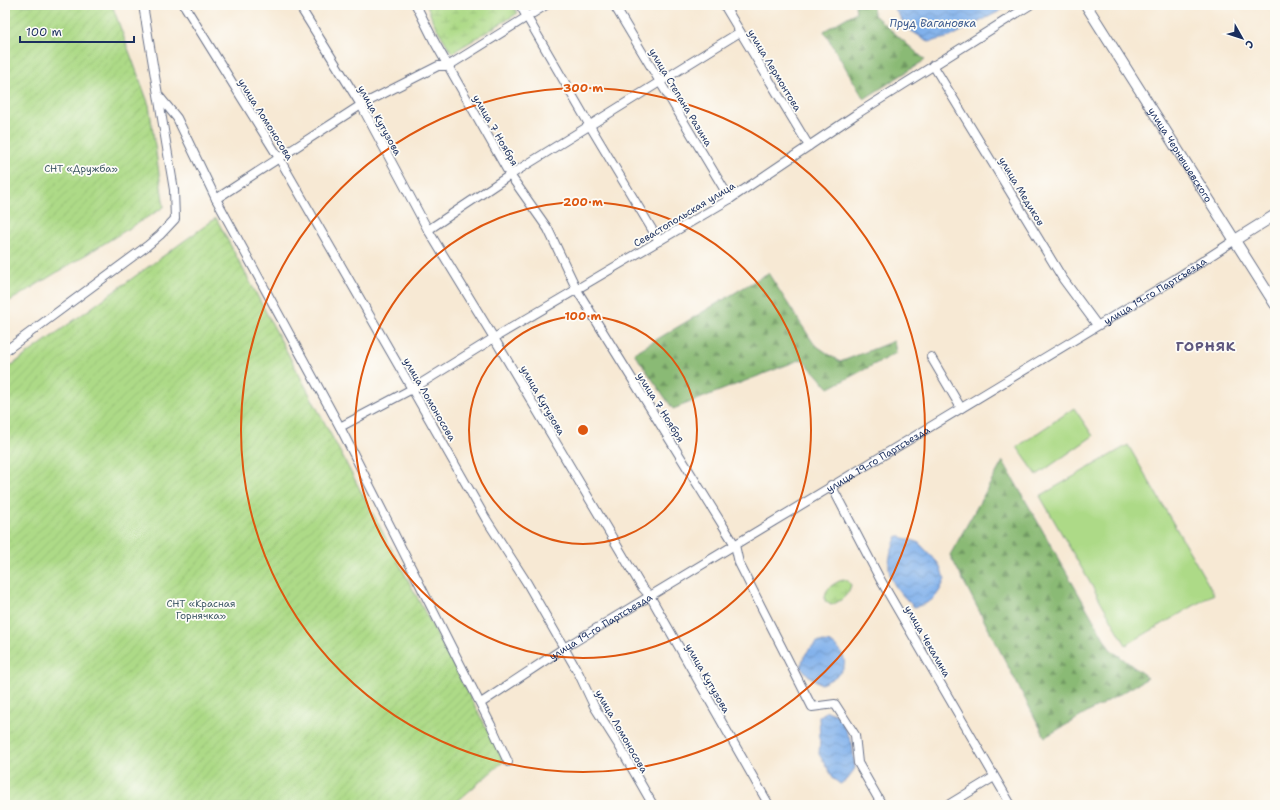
<svg xmlns="http://www.w3.org/2000/svg" width="1280" height="810" font-family="'Shantell Sans',sans-serif">
  <style>
    .forest { fill: url(#forest-firs); stroke: #527469 }
    .wetland { fill: url(#wetland-marsh); stroke: #648472 }
    .garden { fill: url(#garden-furrows); stroke: #648472 }
    .pitch { fill: #adda87; stroke: #648472 }
    .water { fill: url(#water-waves); stroke: #4e70a4 }
    .lines { fill: none; stroke-linecap: round; stroke-linejoin: round }
    .minor-casing { stroke: #687087; stroke-width: 10 }
    .tertiary-casing { stroke: #687087; stroke-width: 12 }
    .minor { stroke: #fff; stroke-width: 8 }
    .tertiary { stroke: #fff; stroke-width: 10 }
    .ring { fill: none; stroke: #de5710; stroke-width: 2 }
    .labels { text-anchor: middle; stroke-width: 3.5; stroke-linejoin: round; paint-order: stroke }
    .street-label { font-size: 10px; fill: #1b2f5e; stroke: #fdfcf7 }
    .park-label { font-size: 10px; fill: #405a68; stroke: #fdfcf7 }
    .water-label { font-size: 11px; font-style: italic; fill: #3e5c8f; stroke: #fdfcf7 }
    .district-label { font-size: 14px; font-weight: bold; letter-spacing: 1px; fill: #5f587f; stroke: #fdfcf7 }
    .centre { fill: #de5710; stroke: #fdfcf7; stroke-width: 2 }
    .ring-label { font-size: 12px; text-anchor: middle; font-weight: bold; fill: #de5710; stroke: #fdfcf7; stroke-width: 3.5; stroke-linejoin: round; paint-order: stroke }
  </style>
  <defs>
    <pattern id="forest-firs" width="22" height="20" patternUnits="userSpaceOnUse"><rect width="22" height="20" fill="#8aba74"/><path d="M5 1l3.5 6h-7zM16 11l3.5 6h-7z" fill="#709862"/></pattern>
    <pattern id="wetland-marsh" width="20" height="14" patternUnits="userSpaceOnUse"><rect width="20" height="14" fill="#adda87"/><path d="M1 5h8M5 5V1M11 12h8M15 12V8" fill="none" stroke="#94bb77"/></pattern>
    <pattern id="garden-furrows" width="10" height="10" patternUnits="userSpaceOnUse"><rect width="10" height="10" fill="#adda87"/><path d="M-1 1l2-2M0 10L10 0M9 11l2-2" fill="none" stroke="#94bb77"/></pattern>
    <pattern id="water-waves" width="16" height="10" patternUnits="userSpaceOnUse"><rect width="16" height="10" fill="#80b0eb"/><path d="M0 5q4-4 8 0t8 0" fill="none" stroke="#6890c2"/></pattern>
  </defs>
  <rect width="100%" height="100%" fill="#fdfcf7"/>
  <filter id="ink" filterUnits="userSpaceOnUse"><feTurbulence type="fractalNoise" baseFrequency=".025" numOctaves="2"/><feDisplacementMap in="SourceGraphic" scale="8" xChannelSelector="R" yChannelSelector="G"/><feConvolveMatrix kernelMatrix="1 2 1 2 8 2 1 2 1" color-interpolation-filters="sRGB"/></filter>
  <filter id="wash" filterUnits="userSpaceOnUse"><feTurbulence type="fractalNoise" baseFrequency=".012" numOctaves="4" result="noise"/><feDisplacementMap in="SourceGraphic" scale="16" xChannelSelector="R" yChannelSelector="G"/><feGaussianBlur stdDeviation="0.9" result="paint"/><feColorMatrix in="noise" values="0 0 0 0 0 0 0 0 0 0 0 0 0 0 0 0 0 1.4 0 .05"/><feComposite in="paint" operator="in"/></filter>
  <g filter="url(#wash)">
    <rect width="100%" height="100%" fill="#f7e9d4"/>
    <path class="forest" d="M 855,5 L 873,5 L 874,15 L 925,60 L 864,99 L 824,31 L 856,12 Z
      M 768,273 L 814,344 L 840,362 L 894,341 L 896,353 L 829,388 L 802,359 L 673,409 L 634,353 Z
      M 1003,461 L 1110,649 L 1148,678 L 1045,737 L 950,555 Z"/>
    <path class="wetland" d="M 427,5 L 512,5 L 518,13 L 452,53 L 433,22 Z
      M 843,579 L 847,580 L 851,585 C 848,596 841,601 831,605 L 825,601 C 824,587 833,585 843,579 Z"/>
    <path class="garden" d="M 5,5 L 112,5 L 149,105 L 164,207 L 5,304 Z
      M 216,218 L 504,761 L 453,805 L 5,805 L 5,370 Z"/>
    <path class="pitch" d="M 1074,408 L 1093,436 L 1037,475 L 1017,447 Z
      M 1128,445 L 1214,594 L 1126,645 L 1040,496 Z"/>
    <path class="water" d="M 892,5 L 1007,5 L 1000,11 L 950,37 L 929,42 L 908,29 Z
      M 897,536 L 918,542 L 938,563 L 945,579 C 938,596 933,603 914,607 C 888,582 882,570 897,536 Z
      M 817,642 C 821,642 826,642 830,643 C 838,646 847,658 844,666 C 841,675 829,681 821,684 L 809,676 L 801,667 C 803,655 808,650 817,642 Z
      M 827,711 L 837,715 L 840,719 L 852,743 L 855,768 L 848,779 L 840,784 L 834,779 L 819,754 L 820,739 L 819,717 Z"/>
  </g>
  <g filter="url(#ink)">
    <g class="lines">
      <g class="minor-casing">
        <g id="minor">
          <path d="M 184,5 L 279,158 L 412,389 L 486,519 L 527,583 L 579,674 L 594,706 L 618,744 L 653,805"/>
          <path d="M 299,5 L 361,105 L 428,230 L 494,338 L 641,586 L 650,596 L 769,805"/>
          <path d="M 416,5 L 434,41 L 510,175 L 548,229 L 577,290 L 735,545 L 739,563 L 812,707 L 835,704 L 855,735 L 858,763 L 882,805"/>
          <path d="M 520,5 L 590,126 L 659,241"/>
          <path d="M 614,5 L 730,199"/>
          <path d="M 724,5 L 809,146"/>
          <path d="M 933,65 L 1063,279 L 1097,325"/>
          <path d="M 159,96 L 177,118 L 216,199 L 340,427 L 491,725 L 508,762"/>
          <path d="M 216,199 L 361,105 L 438,66 L 448,66 L 546,5"/>
          <path d="M 428,230 L 510,175 L 740,32"/>
          <path d="M 5,351 L 147,246 L 160,235 L 175,219 L 174,190 L 143,5"/>
          <path d="M 931,357 L 961,408"/>
          <path d="M 340,427 L 412,389 L 494,338 L 730,199 L 855,115 L 1030,5"/>
          <path d="M 831,485 L 880,579 L 1011,805"/>
          <path id="s1" d="M 481,703 L 564,648 L 1175,279 L 1235,240"/>
          <path d="M 948,805 L 994,777"/>
        </g>
      </g>
      <g class="tertiary-casing">
        <g id="tertiary">
          <path id="s2" d="M 1086,5 L 1275,304"/>
          <path d="M 1235,240 L 1275,215"/>
        </g>
      </g>
      <use href="#minor" class="minor"/>
      <use href="#tertiary" class="tertiary"/>
    </g>
  </g>
  <g class="ring">
    <circle cx="583" cy="430" r="114"/>
    <circle cx="583" cy="430" r="228"/>
    <circle cx="583" cy="430" r="342"/>
  </g>
  <g class="labels">
    <g class="street-label">
      <text transform="translate(775 70) rotate(59)" y="4">улица Лермонтова</text>
      <text transform="translate(681 97) rotate(59)" y="4">улица Степана Разина</text>
      <text transform="translate(266 119) rotate(58)" y="4">улица Ломоносова</text>
      <text transform="translate(380 120) rotate(61)" y="4">улица Кутузова</text>
      <text transform="translate(496 130) rotate(60)" y="4">улица 7 Ноября</text>
      <text dy="4" stroke="none"><textPath href="#s2" startOffset="177">улица Чернышевского</textPath></text>
      <text transform="translate(1022 191) rotate(59)" y="4">улица Медиков</text>
      <text transform="translate(684 214) rotate(-31)" y="4">Севастопольская улица</text>
      <text dy="4" stroke="none"><textPath href="#s1" startOffset="790">улица 19-го Партсъезда</textPath></text>
      <text transform="translate(430 399) rotate(60)" y="4">улица Ломоносова</text>
      <text transform="translate(543 400) rotate(60)" y="4">улица Кутузова</text>
      <text transform="translate(661 407) rotate(58)" y="4">улица 7 Ноября</text>
      <text dy="4" stroke="none"><textPath href="#s1" startOffset="466">улица 19-го Партсъезда</textPath></text>
      <text dy="4" stroke="none"><textPath href="#s1" startOffset="142">улица 19-го Партсъезда</textPath></text>
      <text transform="translate(928 641) rotate(60)" y="4">улица Чекалина</text>
      <text transform="translate(708 678) rotate(60)" y="4">улица Кутузова</text>
      <text transform="translate(622 731) rotate(60)" y="4">улица Ломоносова</text>
    </g>
    <g class="park-label">
      <text x="81" y="172">СНТ «Дружба»</text>
      <text x="201" y="607">СНТ «Красная<tspan x="201" dy="12">Горнячка»</tspan></text>
    </g>
    <g class="water-label">
      <text x="933" y="27">Пруд Вагановка</text>
    </g>
    <g class="district-label">
      <text x="1206" y="351">ГОРНЯК</text>
    </g>
  </g>
  <circle cx="583" cy="430" r="6" class="centre"/>
  <g class="ring-label">
    <text x="583" y="92">300 m</text>
    <text x="583" y="206">200 m</text>
    <text x="583" y="320">100 m</text>
  </g>
  <rect width="1280" height="810" fill="none" stroke="#fdfcf7" stroke-width="20"/>
  <g transform="translate(1242 38) rotate(129)" stroke="#fdfcf7" stroke-width="3" paint-order="stroke">
  <path d="M0-3L7 15L0 10L-7 15Z" fill="#1b2f5e"/>
  <text y="-6" font-size="11" font-weight="bold" text-anchor="middle" fill="#1b2f5e">С</text>
  </g>
  <path d="M20 36v6h114v-6" fill="none" stroke="#1b2f5e" stroke-width="2"/>
  <text x="26" y="36" font-size="12" fill="#1b2f5e" stroke="#fdfcf7" stroke-width="3" paint-order="stroke">100 m</text>
</svg>
